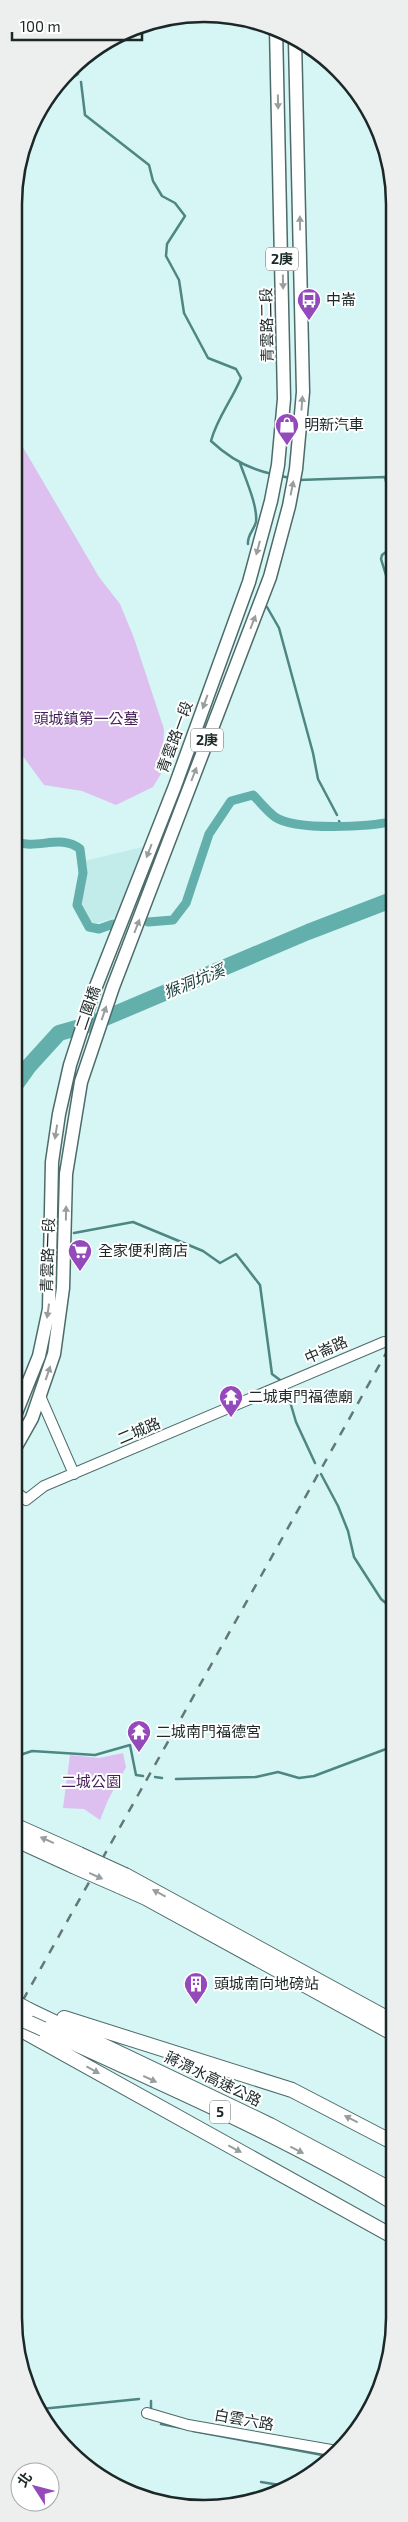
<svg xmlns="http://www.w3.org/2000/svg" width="408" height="2522" font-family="'Exo 2','Noto Sans TC',sans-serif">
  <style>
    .built { fill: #c1ecea }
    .green { fill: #ddc0ef }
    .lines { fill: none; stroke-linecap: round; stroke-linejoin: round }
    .stream { stroke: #4d8683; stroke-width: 2.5 }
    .canal { stroke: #62afab; stroke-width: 9 }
    .river { stroke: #62afab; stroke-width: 16 }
    .minor-tunnel { stroke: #b0cdcb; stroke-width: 10; stroke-dasharray: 10 5; stroke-linecap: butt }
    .minor-casing { stroke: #4d6b69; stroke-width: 12 }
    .major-casing { stroke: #4d6b69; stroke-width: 15 }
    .highway-casing { stroke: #4d6b69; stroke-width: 16 }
    .minor { stroke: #fff; stroke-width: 10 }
    .major { stroke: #fff; stroke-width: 12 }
    .highway { stroke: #fff; stroke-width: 14 }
    .rail { stroke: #627776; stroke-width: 2.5; stroke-dasharray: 9 9; stroke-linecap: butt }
    .highway-bridge-casing { stroke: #4d6b69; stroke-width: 16; stroke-linecap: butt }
    .highway-bridge { stroke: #fff; stroke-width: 14 }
    .oneway { fill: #989e9e }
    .labels { text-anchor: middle; stroke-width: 4; stroke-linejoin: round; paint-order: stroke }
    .shield { fill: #fff; stroke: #5f6868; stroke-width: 1 }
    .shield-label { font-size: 14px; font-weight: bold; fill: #1b2827 }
    .poi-label { font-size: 15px; fill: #1b2827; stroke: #fff; text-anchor: start }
    .street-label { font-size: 15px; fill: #1b2827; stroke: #fff }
    .park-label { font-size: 15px; fill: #441d58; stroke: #fff }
    .water-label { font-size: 16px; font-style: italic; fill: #193e3d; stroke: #fff }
    .rim { fill: none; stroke: #1b2827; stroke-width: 2.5 }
  </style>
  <rect width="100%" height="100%" fill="#d5f6f4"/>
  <path class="built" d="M 143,847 L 117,917 L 95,924 L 91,922 L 82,907 L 84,861 Z"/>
  <path class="green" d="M 14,432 L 99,577 L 120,604 L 134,638 L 164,729 L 162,772 L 153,787 L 116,805 L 82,791 L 44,785 L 14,744 Z
    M 123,1753 L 126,1767 L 108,1800 L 100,1820 L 84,1809 L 63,1808 L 70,1755 L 99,1758 Z"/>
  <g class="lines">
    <path class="stream" d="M 71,79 L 78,74
      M 81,82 L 85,115 L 149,165 L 153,181 L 162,196 L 175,203 L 185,216 L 167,244 L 166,256 L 179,280 L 184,313 L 208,358 L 236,369 L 241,378 C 232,400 217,418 211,441 C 228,457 248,469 272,474
      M 55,92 L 62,87
      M 240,463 C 245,478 258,506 256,522 C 254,530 247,535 248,544
      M 280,476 L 291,478
      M 299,480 L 385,477 L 394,517
      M 394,546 L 382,555 L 381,559 L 394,601
      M 267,607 L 279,628 L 313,753 L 318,779 L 337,815
      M 339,821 L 342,827
      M 74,1233 L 133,1222 L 203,1251 L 220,1263 L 236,1254 L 260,1285 L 272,1374 L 280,1380
      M 286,1388 L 296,1422 L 315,1463
      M 321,1474 L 338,1506 L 348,1531 L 354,1557 L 381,1599 L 394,1610
      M 14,1757 L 32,1751 L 95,1755 L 130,1745 L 136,1775 L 143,1776
      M 155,1777 L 162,1778
      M 176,1779 L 256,1777 L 278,1772 L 299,1778 L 314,1776 L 394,1746
      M 151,2401 L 151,2412
      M 41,2409 L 139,2399
      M 161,2424 L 182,2428
      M 193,2431 L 333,2457
      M 261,2482 L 286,2486"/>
    <path class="canal" d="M 14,841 C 36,851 61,833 80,849 L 83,873 L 77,905 L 89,927 L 99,929 L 113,924
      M 148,922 L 173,920 L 186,903 L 209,834 L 231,801 L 253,795 C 260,802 267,811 275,817 C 295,831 370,827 394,821"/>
    <path class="river" d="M 14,1087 L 29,1066 L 59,1033 L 91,1024 L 308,932 L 394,899"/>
    <path class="minor-tunnel" d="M 384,1342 L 394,1337"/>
    <g class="minor-casing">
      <path id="minor" d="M 40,1396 L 74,1474
        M 14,1490 L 26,1500 L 44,1486 L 384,1342
        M 147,2413 L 188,2425 L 337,2451"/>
    </g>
    <g class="major-casing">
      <path id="major" d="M 14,1418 L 39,1356 L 49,1309 L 52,1162 L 59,1114 L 70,1065 L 93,994 L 175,786 L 249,582 L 271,501 L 278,465 L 284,399 L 276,28
        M 14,1450 L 32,1418 L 54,1354 L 63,1288 L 66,1174 L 81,1082 L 113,987 L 270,577 L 289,506 L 296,469 L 303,392 L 295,40"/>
    </g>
    <g class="highway-casing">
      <path id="highway" d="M 14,1825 L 79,1854
        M 14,1839 L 73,1866
        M 125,1875 L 394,2022
        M 119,1886 L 146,1898 L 394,2034
        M 29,2010 L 270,2125 L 394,2191
        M 64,2018 L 292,2090 L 394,2143
        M 14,2026 L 394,2237
        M 43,2029 C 161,2084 283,2135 394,2203"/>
    </g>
    <use href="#minor" class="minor"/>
    <use href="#major" class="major"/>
    <use href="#highway" class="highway"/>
    <path class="rail" d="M 14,2016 L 394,1339"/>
    <g class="highway-bridge-casing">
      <path id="highway-bridge" d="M 79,1854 L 125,1875
        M 73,1866 L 119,1886
        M 14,2002 L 29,2010
        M 14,2016 L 43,2029"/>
    </g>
    <use href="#highway-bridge" class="highway-bridge"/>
  </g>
  <defs><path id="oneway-solid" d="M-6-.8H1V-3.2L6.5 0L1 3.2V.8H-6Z" transform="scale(1.25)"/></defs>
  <g class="oneway">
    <use href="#oneway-solid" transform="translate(278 102) rotate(89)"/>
    <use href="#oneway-solid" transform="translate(300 223) rotate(-91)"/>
    <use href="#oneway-solid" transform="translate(283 282) rotate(89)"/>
    <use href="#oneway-solid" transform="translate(302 403) rotate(-86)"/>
    <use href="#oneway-solid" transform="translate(292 488) rotate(-79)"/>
    <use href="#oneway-solid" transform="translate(258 548) rotate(105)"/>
    <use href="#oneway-solid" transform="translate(253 622) rotate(-69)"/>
    <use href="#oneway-solid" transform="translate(205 702) rotate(110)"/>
    <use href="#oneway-solid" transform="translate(194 774) rotate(-69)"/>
    <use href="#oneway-solid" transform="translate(149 851) rotate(111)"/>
    <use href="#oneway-solid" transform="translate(137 926) rotate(-69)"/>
    <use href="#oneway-solid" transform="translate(104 1013) rotate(-71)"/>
    <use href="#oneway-solid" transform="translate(56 1132) rotate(99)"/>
    <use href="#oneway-solid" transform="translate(66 1213) rotate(-89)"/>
    <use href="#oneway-solid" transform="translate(48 1311) rotate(98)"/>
    <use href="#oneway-solid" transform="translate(48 1373) rotate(-71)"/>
    <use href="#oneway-solid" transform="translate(47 1840) rotate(-156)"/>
    <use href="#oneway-solid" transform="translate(96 1876) rotate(24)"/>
    <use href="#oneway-solid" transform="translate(159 1893) rotate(-152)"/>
    <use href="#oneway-solid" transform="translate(93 2070) rotate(29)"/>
    <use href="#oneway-solid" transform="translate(150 2079) rotate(25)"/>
    <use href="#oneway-solid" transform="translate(351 2119) rotate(-153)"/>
    <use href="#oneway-solid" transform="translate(235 2149) rotate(28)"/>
    <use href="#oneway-solid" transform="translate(297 2150) rotate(27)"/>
  </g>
  <defs>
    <g id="bus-pin" transform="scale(1.25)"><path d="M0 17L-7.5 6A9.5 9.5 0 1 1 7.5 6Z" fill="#954abc" stroke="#fff"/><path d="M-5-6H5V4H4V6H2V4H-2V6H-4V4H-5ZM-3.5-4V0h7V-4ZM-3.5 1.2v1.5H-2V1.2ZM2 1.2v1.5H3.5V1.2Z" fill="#fff"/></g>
    <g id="shop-pin" transform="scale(1.25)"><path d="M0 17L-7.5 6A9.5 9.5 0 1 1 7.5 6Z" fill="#954abc" stroke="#fff"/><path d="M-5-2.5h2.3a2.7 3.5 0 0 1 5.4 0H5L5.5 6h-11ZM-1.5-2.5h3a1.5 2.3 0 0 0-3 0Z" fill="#fff"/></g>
    <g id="supermarket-pin" transform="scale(1.25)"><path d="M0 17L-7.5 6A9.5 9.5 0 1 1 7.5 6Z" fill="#954abc" stroke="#fff"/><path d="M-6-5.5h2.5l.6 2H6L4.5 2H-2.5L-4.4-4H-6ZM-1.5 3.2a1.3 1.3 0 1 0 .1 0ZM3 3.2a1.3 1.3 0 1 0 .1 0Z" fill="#fff"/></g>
    <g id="temple-pin" transform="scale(1.25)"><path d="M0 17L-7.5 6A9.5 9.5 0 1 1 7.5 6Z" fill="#954abc" stroke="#fff"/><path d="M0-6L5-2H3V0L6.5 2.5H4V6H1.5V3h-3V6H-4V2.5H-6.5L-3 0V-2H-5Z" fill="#fff"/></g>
    <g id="building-pin" transform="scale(1.25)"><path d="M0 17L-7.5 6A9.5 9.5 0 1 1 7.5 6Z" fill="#954abc" stroke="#fff"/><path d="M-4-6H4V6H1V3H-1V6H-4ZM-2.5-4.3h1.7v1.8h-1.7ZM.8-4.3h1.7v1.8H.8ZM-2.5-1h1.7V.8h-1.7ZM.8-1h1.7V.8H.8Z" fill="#fff"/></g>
  </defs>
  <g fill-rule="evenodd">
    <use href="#bus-pin" x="309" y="300"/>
    <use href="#shop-pin" x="287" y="425"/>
    <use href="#supermarket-pin" x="80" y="1251"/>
    <use href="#temple-pin" x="231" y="1397"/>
    <use href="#temple-pin" x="139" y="1732"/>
    <use href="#building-pin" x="196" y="1984"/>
  </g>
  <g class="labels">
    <g class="shield">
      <rect x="266" y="247.5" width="32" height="23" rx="4"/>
      <rect x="191" y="728.5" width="32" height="23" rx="4"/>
      <rect x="210" y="2100.5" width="20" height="23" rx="4"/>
    </g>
    <g class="shield-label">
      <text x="282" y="264">2庚</text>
      <text x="207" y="745">2庚</text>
      <text x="220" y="2117">5</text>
    </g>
    <g class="poi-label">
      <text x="326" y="305">中崙</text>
      <text x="304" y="430">明新汽車</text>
      <text x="98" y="1256">全家便利商店</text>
      <text x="248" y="1402">二城東門福德廟</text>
      <text x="156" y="1737">二城南門福德宮</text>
      <text x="214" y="1989">頭城南向地磅站</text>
    </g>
    <g class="street-label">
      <text transform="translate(267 325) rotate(-91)" y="5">青雲路二段</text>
      <text transform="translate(175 737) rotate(-70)" y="5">青雲路一段</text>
      <text transform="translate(88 1008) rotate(-71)" y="5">二圍橋</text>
      <text transform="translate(48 1255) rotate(-88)" y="5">青雲路一段</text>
      <text transform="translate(326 1350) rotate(-24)" y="5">中崙路</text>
      <text transform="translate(139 1431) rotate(-23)" y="5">二城路</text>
      <text transform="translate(213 2079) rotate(26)" y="5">蔣渭水高速公路</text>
      <text transform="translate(244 2420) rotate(10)" y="5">白雲六路</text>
    </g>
    <g class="park-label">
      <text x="86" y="724">頭城鎮第一公墓</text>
      <text x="91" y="1787">二城公園</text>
    </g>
    <g class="water-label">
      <text transform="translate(194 981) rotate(-22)" y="6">猴洞坑溪</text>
    </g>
  </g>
  <path d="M0 0H408V2522H0ZM204 22H204A182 182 0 0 1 386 204V2318A182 182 0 0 1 204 2500H204A182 182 0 0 1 22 2318V204A182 182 0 0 1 204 22Z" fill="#edeeee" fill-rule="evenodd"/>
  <path class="rim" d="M204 22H204A182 182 0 0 1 386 204V2318A182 182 0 0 1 204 2500H204A182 182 0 0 1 22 2318V204A182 182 0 0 1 204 22Z"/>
  <g transform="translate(35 2487) rotate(306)"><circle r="24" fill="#ffffff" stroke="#a4a9a9"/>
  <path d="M0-4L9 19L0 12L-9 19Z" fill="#954abc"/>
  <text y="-8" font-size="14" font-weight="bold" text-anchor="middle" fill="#1b2827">北</text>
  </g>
  <path d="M12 32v8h130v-8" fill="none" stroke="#1b2827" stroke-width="2.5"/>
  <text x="20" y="32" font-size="15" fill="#1b2827" stroke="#ffffff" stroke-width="4" paint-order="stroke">100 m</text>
</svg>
